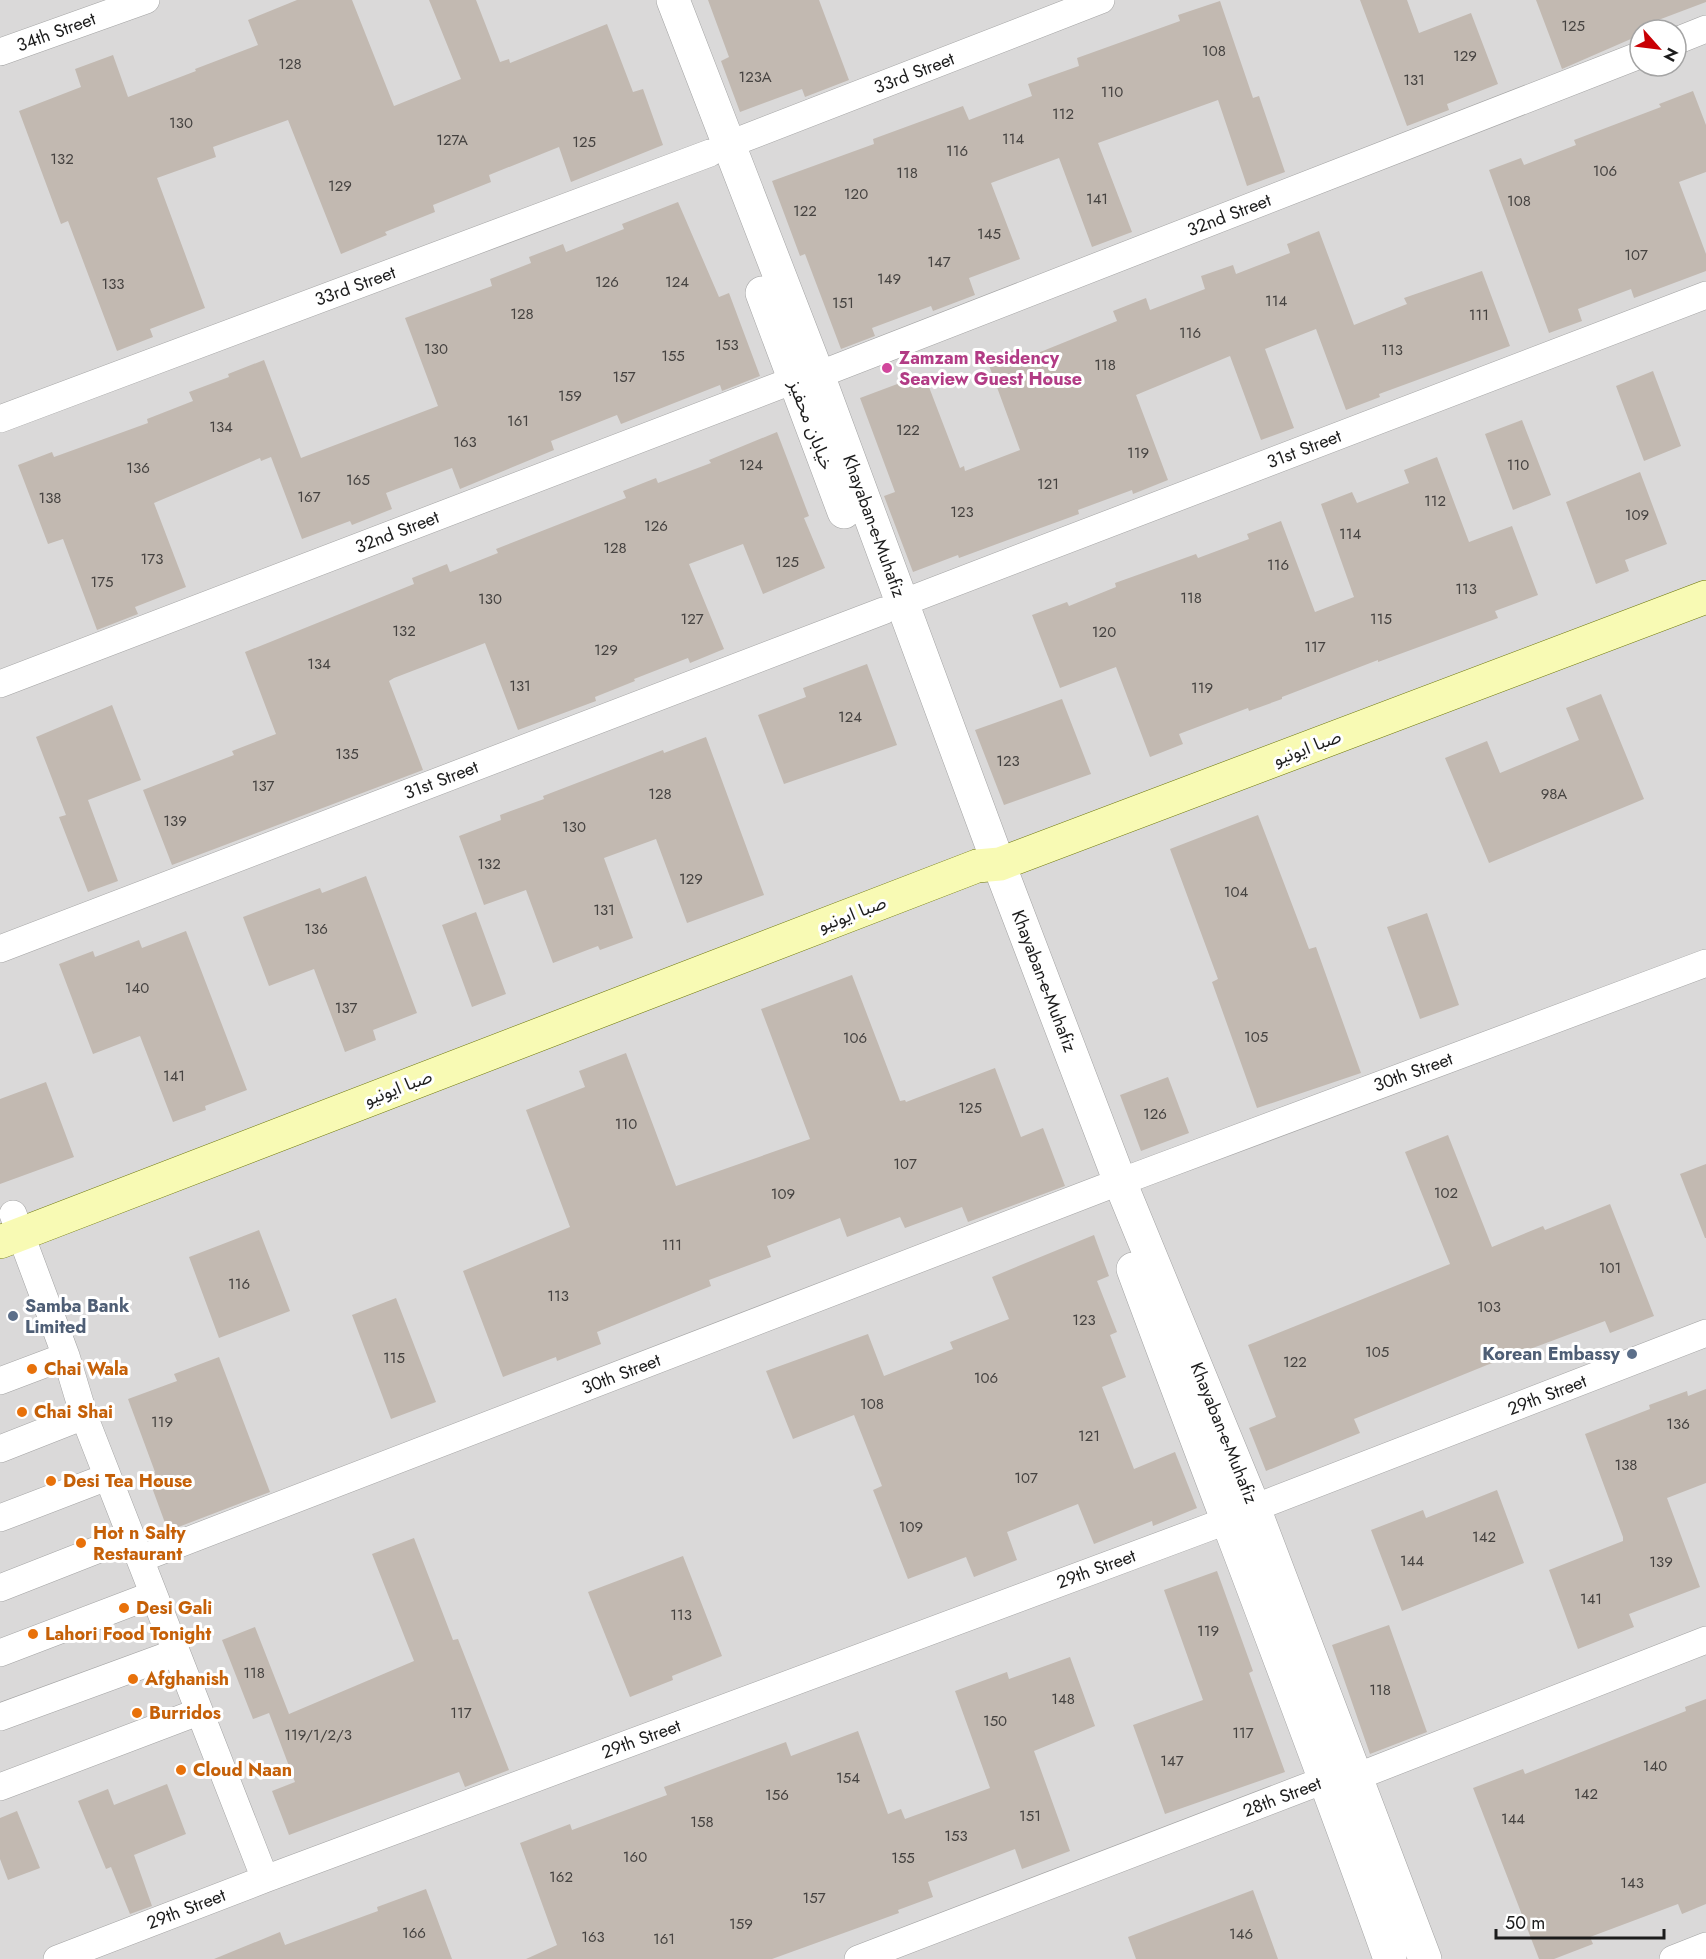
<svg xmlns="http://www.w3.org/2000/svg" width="1706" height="1959" font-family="Jost,'Noto Sans Arabic',sans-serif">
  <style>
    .residential { fill: #dad9d9; fill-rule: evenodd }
    .building { fill: #c2b9b1 }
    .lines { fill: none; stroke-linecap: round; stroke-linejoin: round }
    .minor-casing { stroke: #a3a3a3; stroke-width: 28 }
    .tertiary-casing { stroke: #a3a3a3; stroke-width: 34 }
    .secondary-casing { stroke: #697304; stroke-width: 34 }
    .minor { stroke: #fff; stroke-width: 27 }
    .tertiary { stroke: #fff; stroke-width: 33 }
    .secondary { stroke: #f8fab4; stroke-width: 33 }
    .hotel-dot { fill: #d1479c; stroke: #fff; stroke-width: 2 }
    .service-dot { fill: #5c6f8a; stroke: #fff; stroke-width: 2 }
    .food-dot { fill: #e8710a; stroke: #fff; stroke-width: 2 }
    .labels { text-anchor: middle; stroke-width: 6; stroke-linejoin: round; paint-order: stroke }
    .number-label { font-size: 15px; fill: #464341 }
    .street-label { font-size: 18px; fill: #1c1c1c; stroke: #fff }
    .hotel-label { font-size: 18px; font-weight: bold; fill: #b23c85; stroke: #fff; text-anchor: start }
    .service-label { font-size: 18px; font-weight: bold; fill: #4e5e75; stroke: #fff; text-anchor: start }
    .food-label { font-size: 18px; font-weight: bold; fill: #c56008; stroke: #fff; text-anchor: start }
  </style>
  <rect width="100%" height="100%" fill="#eeeae2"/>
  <path class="residential" d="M 0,0 L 1706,0 L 1706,1959 L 0,1959 ZM 1640,30 L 1676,30 L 1676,66 L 1640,66 Z"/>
  <path class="building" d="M 297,0 L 352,0 L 394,106 L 461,79 L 429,0 L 476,0 L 500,62 L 509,59 L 510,63 L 607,24 L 633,92 L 643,89 L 663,145 L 571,182 L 559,147 L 489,175 L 491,182 L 433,205 L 435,212 L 385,232 L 387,235 L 341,254 L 288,120 L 213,147 L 216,157 L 157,178 L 205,308 L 150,329 L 153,337 L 117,351 L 68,221 L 61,224 L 19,111 L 81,87 L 75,69 L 113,55 L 128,97 L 196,71 L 195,69 L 258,45 L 248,20 Z
    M 708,0 L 819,0 L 849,80 L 805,97 L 802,89 L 740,112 L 721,61 L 729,57 Z
    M 1360,0 L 1407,0 L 1419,33 L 1471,13 L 1498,84 L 1447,104 L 1449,110 L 1407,126 Z
    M 1536,0 L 1706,0 L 1706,2 L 1653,22 L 1656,29 L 1640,30 L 1640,35 L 1562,69 Z
    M 1220,1 L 1253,98 L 1259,96 L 1285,172 L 1247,186 L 1218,100 L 1098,143 L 1132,232 L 1092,247 L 1059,158 L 991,183 L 1020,259 L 969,278 L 975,295 L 933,311 L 931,306 L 872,328 L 875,336 L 841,349 L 805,254 L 800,256 L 772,181 L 874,144 L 873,139 L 963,106 L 969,120 L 1032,96 L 1028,84 L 1079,66 L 1077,58 L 1180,21 L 1178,15 Z
    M 1693,91 L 1706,125 L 1706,172 L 1679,182 L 1706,254 L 1706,271 L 1634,298 L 1631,289 L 1578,309 L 1582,321 L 1549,333 L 1489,170 L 1521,158 L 1524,165 L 1576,145 L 1574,140 L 1661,107 L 1659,104 Z
    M 678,202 L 719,297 L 729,293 L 760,376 L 722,391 L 720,385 L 621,424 L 617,415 L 551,441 L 554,450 L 460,489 L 452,468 L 386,493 L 392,509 L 352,525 L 350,521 L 302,539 L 271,457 L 261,461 L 260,458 L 154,503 L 186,587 L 135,607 L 138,614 L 97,630 L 63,539 L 48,544 L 18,465 L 52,452 L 54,457 L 148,423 L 147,419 L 193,401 L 189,392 L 229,377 L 228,374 L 264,360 L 301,458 L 438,406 L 405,318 L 492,286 L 490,279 L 531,263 L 529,257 L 563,244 L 566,252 L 624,229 L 622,224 Z
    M 1319,231 L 1354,325 L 1407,304 L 1404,298 L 1482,271 L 1510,346 L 1379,394 L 1380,397 L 1346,410 L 1316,329 L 1265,349 L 1294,428 L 1261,440 L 1230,356 L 1136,395 L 1168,480 L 1133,494 L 1132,490 L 1078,510 L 1079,514 L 959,558 L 958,555 L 913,572 L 884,496 L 895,492 L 860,398 L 924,374 L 960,468 L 964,466 L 965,471 L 1020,450 L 987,360 L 1019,348 L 1023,359 L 1117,321 L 1113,311 L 1146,298 L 1150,310 L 1205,289 L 1201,276 L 1233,265 L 1236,274 L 1290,253 L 1287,244 Z
    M 1653,371 L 1681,446 L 1644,461 L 1616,386 Z
    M 1522,420 L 1551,495 L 1513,510 L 1485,434 Z
    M 777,432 L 809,516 L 804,518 L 825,568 L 763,594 L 743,544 L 689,564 L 724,649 L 690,663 L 688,658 L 634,679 L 635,681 L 595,697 L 596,701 L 518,730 L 485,643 L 394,678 L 389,681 L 423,770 L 172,865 L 143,790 L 234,755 L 232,751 L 276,734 L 245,652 L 414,584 L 412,578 L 447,564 L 450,572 L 498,553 L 496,549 L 626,498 L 623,491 L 656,478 L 658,483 L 711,463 L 709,460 Z
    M 1437,457 L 1469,542 L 1512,526 L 1538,595 L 1495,611 L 1498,618 L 1378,662 L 1378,660 L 1282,697 L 1282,699 L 1249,711 L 1248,708 L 1179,734 L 1183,744 L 1150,757 L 1116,667 L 1060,688 L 1032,615 L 1067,602 L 1069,606 L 1116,587 L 1115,583 L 1196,554 L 1198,558 L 1249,539 L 1247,534 L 1281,521 L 1315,612 L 1354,597 L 1321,504 L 1352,492 L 1357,503 L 1409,483 L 1404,470 Z
    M 1640,472 L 1667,544 L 1625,560 L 1629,571 L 1596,584 L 1566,502 Z
    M 867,664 L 897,745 L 784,784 L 758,715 L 806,697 L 803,688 Z
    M 1601,694 L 1644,799 L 1489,863 L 1445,758 L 1487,741 L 1500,773 L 1579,740 L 1566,708 Z
    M 1062,699 L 1091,774 L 1004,805 L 975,730 Z
    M 112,705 L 141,780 L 88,800 L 118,881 L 88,892 L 59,817 L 66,815 L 36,737 Z
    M 706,737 L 764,895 L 687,923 L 656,839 L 604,858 L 633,938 L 600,950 L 598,946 L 553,963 L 526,890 L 484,905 L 459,836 L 501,820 L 500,815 L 544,799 L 543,796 L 663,750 L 664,753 Z
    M 1258,815 L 1309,949 L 1316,947 L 1361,1073 L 1257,1108 L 1212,982 L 1218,979 L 1170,849 Z
    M 366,876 L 417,1013 L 373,1030 L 376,1040 L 345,1052 L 314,969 L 269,986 L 243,917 L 320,888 L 322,893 Z
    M 476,912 L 506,994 L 472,1007 L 442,925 Z
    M 1427,913 L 1459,1005 L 1420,1019 L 1387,927 Z
    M 186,931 L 247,1090 L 205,1106 L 206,1110 L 173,1122 L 140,1036 L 93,1054 L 59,964 L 93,951 L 95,957 L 139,940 L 142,948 Z
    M 852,975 L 900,1101 L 905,1100 L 906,1102 L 995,1068 L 1021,1137 L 1043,1128 L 1065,1186 L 968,1222 L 962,1207 L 905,1228 L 900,1217 L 847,1237 L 840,1218 L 767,1246 L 771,1257 L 709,1280 L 711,1286 L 597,1332 L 601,1344 L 557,1361 L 556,1357 L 503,1377 L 463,1271 L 570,1227 L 526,1110 L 585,1087 L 579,1071 L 626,1053 L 676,1186 L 810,1139 L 761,1009 Z
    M 1168,1077 L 1189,1133 L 1141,1151 L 1120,1095 Z
    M 46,1082 L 74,1157 L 0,1184 L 0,1099 Z
    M 1448,1135 L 1492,1247 L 1543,1226 L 1545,1230 L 1610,1204 L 1654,1316 L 1610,1333 L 1605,1321 L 1487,1365 L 1354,1419 L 1360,1433 L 1266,1471 L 1249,1428 L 1276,1417 L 1248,1345 L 1450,1264 L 1405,1152 Z
    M 1706,1164 L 1706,1238 L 1705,1238 L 1680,1174 Z
    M 259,1230 L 290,1311 L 219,1338 L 189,1257 Z
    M 1094,1235 L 1109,1276 L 1097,1281 L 1117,1332 L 1110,1335 L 1126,1377 L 1102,1387 L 1134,1469 L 1175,1452 L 1197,1508 L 1153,1526 L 1152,1521 L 1094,1544 L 1078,1504 L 1007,1532 L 1017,1560 L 974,1577 L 966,1557 L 908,1579 L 873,1490 L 882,1486 L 854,1415 L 793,1439 L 766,1371 L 868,1334 L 884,1376 L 953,1349 L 950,1342 L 1009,1319 L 992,1277 Z
    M 396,1298 L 436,1402 L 391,1419 L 352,1315 Z
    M 219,1357 L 270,1492 L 168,1531 L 147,1474 L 155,1472 L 128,1399 L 177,1381 L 174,1374 Z
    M 1706,1389 L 1706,1483 L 1667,1498 L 1700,1587 L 1629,1614 L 1634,1627 L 1578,1649 L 1549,1570 L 1623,1541 L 1623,1537 L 1585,1434 L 1650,1409 L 1649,1405 L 1687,1391 L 1688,1396 Z
    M 1497,1490 L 1524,1563 L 1402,1611 L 1371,1530 L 1423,1510 L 1426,1518 Z
    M 414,1538 L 453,1640 L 458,1639 L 509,1770 L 465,1787 L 459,1772 L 289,1835 L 272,1791 L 295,1782 L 269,1713 L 253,1719 L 222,1640 L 255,1627 L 289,1714 L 414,1661 L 372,1554 Z
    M 683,1556 L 722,1656 L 672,1676 L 673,1680 L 630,1697 L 588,1592 Z
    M 1217,1571 L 1253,1671 L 1249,1673 L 1285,1772 L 1165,1814 L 1133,1725 L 1203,1700 L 1164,1590 Z
    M 1389,1625 L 1427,1732 L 1370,1754 L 1332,1645 Z
    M 1070,1657 L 1095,1726 L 1034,1751 L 1070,1851 L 1022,1869 L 1015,1849 L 928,1882 L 933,1897 L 898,1910 L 899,1913 L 772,1959 L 526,1959 L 557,1945 L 520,1843 L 570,1824 L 572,1830 L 667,1795 L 664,1787 L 786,1742 L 791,1756 L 858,1731 L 888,1814 L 901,1809 L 905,1819 L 990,1788 L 955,1691 L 1007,1672 L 1009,1679 Z
    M 1706,1699 L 1706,1904 L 1682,1914 L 1678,1904 L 1590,1937 L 1593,1944 L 1554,1959 L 1539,1959 L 1473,1788 L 1523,1769 L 1525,1774 L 1686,1711 L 1685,1707 Z
    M 167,1784 L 186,1834 L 134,1855 L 152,1906 L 130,1914 L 111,1867 L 106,1869 L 78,1801 L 108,1789 L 114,1805 Z
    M 17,1811 L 40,1868 L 8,1880 L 0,1859 L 0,1818 Z
    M 426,1889 L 452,1959 L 214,1959 L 280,1932 L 285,1945 L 378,1911 L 377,1907 Z
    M 1253,1890 L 1278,1959 L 1136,1959 L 1128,1937 Z"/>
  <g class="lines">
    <g class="minor-casing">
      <path id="minor" d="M 1676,41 L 1706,29
        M 0,52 L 146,0
        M 727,145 L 1101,0
        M 818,375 L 1640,55
        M 0,419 L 710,153
        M 902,603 L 1706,295
        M 0,684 L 794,380
        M 0,949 L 883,611
        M 1120,1182 L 1706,963
        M 13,1214 L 66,1356 L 84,1416 L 265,1879
        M 0,1381 L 66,1356
        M 0,1449 L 84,1416
        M 1254,1508 L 1706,1333
        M 0,1518 L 107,1477
        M 140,1559 L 1103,1188
        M 0,1588 L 130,1537
        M 0,1653 L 152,1595
        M 0,1717 L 175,1653
        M 0,1787 L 198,1712
        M 57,1959 L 265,1879 L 1226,1521
        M 858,1959 L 1327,1779 L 1356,1777 L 1706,1640
        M 1673,1959 L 1706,1946"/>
    </g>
    <g class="tertiary-casing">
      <path id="tertiary" d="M 673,0 L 818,375 L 992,846 L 1120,1182 L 1254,1508 L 1425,1959
        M 762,293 L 844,512
        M 1133,1269 C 1218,1499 1308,1727 1390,1959"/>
    </g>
    <g class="secondary-casing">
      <path id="secondary" d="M 0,1242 L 977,866 L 1000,864 L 1706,597"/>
    </g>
    <use href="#minor" class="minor"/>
    <use href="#tertiary" class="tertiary"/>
    <use href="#secondary" class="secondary"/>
  </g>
  <circle class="hotel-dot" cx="887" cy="368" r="6"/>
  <g class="service-dot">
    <circle cx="13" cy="1316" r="6"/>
    <circle cx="1632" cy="1354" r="6"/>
  </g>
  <g class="food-dot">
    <circle cx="32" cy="1369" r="6"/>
    <circle cx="22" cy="1412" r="6"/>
    <circle cx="51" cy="1481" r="6"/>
    <circle cx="81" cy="1543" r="6"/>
    <circle cx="124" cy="1608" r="6"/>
    <circle cx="33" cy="1634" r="6"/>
    <circle cx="133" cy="1679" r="6"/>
    <circle cx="137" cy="1713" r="6"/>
    <circle cx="181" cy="1770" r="6"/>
  </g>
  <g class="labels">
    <g class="number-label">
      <text x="1573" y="31">125</text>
      <text x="1214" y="56">108</text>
      <text x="1465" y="61">129</text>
      <text x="290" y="69">128</text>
      <text x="755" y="82">123A</text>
      <text x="1414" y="85">131</text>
      <text x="1112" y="97">110</text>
      <text x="1063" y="119">112</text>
      <text x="181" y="128">130</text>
      <text x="1013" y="144">114</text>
      <text x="452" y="145">127A</text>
      <text x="584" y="147">125</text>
      <text x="957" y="156">116</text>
      <text x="62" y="164">132</text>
      <text x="1605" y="176">106</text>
      <text x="907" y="178">118</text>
      <text x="340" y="191">129</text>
      <text x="856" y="199">120</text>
      <text x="1097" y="204">141</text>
      <text x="1519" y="206">108</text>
      <text x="805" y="216">122</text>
      <text x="989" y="239">145</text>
      <text x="1636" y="260">107</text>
      <text x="939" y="267">147</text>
      <text x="889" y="284">149</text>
      <text x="607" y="287">126</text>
      <text x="677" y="287">124</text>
      <text x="113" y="289">133</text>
      <text x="1276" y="306">114</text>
      <text x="843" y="308">151</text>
      <text x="522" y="319">128</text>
      <text x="1479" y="320">111</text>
      <text x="1190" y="338">116</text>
      <text x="727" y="350">153</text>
      <text x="436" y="354">130</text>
      <text x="1392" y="355">113</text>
      <text x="673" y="361">155</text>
      <text x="1105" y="370">118</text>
      <text x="624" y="382">157</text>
      <text x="570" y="401">159</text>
      <text x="518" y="426">161</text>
      <text x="221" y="432">134</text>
      <text x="908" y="435">122</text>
      <text x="465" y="447">163</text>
      <text x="1138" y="458">119</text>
      <text x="751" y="470">124</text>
      <text x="1518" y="470">110</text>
      <text x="138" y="473">136</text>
      <text x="358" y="485">165</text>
      <text x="1048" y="489">121</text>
      <text x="309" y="502">167</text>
      <text x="50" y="503">138</text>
      <text x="1435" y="506">112</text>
      <text x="962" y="517">123</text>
      <text x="1637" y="520">109</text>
      <text x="656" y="531">126</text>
      <text x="1350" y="539">114</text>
      <text x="615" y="553">128</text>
      <text x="152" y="564">173</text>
      <text x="787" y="567">125</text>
      <text x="1278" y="570">116</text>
      <text x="102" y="587">175</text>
      <text x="1466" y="594">113</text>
      <text x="1191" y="603">118</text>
      <text x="490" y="604">130</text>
      <text x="692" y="624">127</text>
      <text x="1381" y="624">115</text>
      <text x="404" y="636">132</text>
      <text x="1104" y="637">120</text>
      <text x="1315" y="652">117</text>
      <text x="606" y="655">129</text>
      <text x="319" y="669">134</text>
      <text x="520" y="691">131</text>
      <text x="1202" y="693">119</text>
      <text x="850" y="722">124</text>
      <text x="347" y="759">135</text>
      <text x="1008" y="766">123</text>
      <text x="263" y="791">137</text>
      <text x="660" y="799">128</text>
      <text x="1554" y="799">98A</text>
      <text x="175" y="826">139</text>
      <text x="574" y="832">130</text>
      <text x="489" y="869">132</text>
      <text x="691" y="884">129</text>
      <text x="1236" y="897">104</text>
      <text x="604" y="915">131</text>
      <text x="316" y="934">136</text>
      <text x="137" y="993">140</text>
      <text x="346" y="1013">137</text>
      <text x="1256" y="1042">105</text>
      <text x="855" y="1043">106</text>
      <text x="174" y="1081">141</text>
      <text x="970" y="1113">125</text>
      <text x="1155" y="1119">126</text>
      <text x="626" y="1129">110</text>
      <text x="905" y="1169">107</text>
      <text x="1446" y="1198">102</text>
      <text x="783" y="1199">109</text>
      <text x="672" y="1250">111</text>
      <text x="1610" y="1273">101</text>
      <text x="239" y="1289">116</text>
      <text x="558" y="1301">113</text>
      <text x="1489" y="1312">103</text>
      <text x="1084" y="1325">123</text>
      <text x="1377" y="1357">105</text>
      <text x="394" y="1363">115</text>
      <text x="1295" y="1367">122</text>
      <text x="986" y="1383">106</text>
      <text x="872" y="1409">108</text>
      <text x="162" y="1427">119</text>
      <text x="1678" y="1429">136</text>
      <text x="1089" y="1441">121</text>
      <text x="1626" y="1470">138</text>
      <text x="1026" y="1483">107</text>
      <text x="911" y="1532">109</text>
      <text x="1484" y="1542">142</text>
      <text x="1412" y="1566">144</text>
      <text x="1661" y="1567">139</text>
      <text x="1591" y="1604">141</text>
      <text x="681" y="1620">113</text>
      <text x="1208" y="1636">119</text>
      <text x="254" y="1678">118</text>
      <text x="1380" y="1695">118</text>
      <text x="1063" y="1704">148</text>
      <text x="461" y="1718">117</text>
      <text x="995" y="1726">150</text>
      <text x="1243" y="1738">117</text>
      <text x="318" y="1740">119/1/2/3</text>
      <text x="1172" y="1766">147</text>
      <text x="1655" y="1771">140</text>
      <text x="848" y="1783">154</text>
      <text x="1586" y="1799">142</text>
      <text x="777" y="1800">156</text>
      <text x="1030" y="1821">151</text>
      <text x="1513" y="1824">144</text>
      <text x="702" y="1827">158</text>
      <text x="956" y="1841">153</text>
      <text x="635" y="1862">160</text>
      <text x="903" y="1863">155</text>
      <text x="561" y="1882">162</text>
      <text x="1632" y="1888">143</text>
      <text x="814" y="1903">157</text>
      <text x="741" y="1929">159</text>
      <text x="414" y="1938">166</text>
      <text x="1241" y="1939">146</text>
      <text x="593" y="1942">163</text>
      <text x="664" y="1944">161</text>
    </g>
    <g class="street-label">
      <text transform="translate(56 32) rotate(-20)" y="6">34th Street</text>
      <text transform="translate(914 73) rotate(-21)" y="6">33rd Street</text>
      <text transform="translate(1229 215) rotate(-21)" y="6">32nd Street</text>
      <text transform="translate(355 286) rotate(-20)" y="6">33rd Street</text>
      <text transform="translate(811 425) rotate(69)" y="6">خیابان محفیز</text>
      <text transform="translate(1304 449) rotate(-21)" y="6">31st Street</text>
      <text transform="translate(874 526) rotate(70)" y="6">Khayaban-e-Muhafiz</text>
      <text transform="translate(397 532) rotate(-21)" y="6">32nd Street</text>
      <text transform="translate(1307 748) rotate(-21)" y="6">صبا ایونیو</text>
      <text transform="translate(441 780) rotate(-21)" y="6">31st Street</text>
      <text transform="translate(852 914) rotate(-21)" y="6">صبا ایونیو</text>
      <text transform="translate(1044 981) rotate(69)" y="6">Khayaban-e-Muhafiz</text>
      <text transform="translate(1413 1072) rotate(-20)" y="6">30th Street</text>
      <text transform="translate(398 1088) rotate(-21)" y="6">صبا ایونیو</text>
      <text transform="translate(621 1374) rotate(-21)" y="6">30th Street</text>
      <text transform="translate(1547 1395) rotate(-21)" y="6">29th Street</text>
      <text transform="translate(1224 1433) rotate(68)" y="6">Khayaban-e-Muhafiz</text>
      <text transform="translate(1096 1569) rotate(-20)" y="6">29th Street</text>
      <text transform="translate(641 1739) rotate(-20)" y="6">29th Street</text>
      <text transform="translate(1282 1797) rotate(-21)" y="6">28th Street</text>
      <text transform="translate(186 1909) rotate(-21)" y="6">29th Street</text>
    </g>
    <g class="hotel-label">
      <text x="899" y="364">Zamzam Residency<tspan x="899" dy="21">Seaview Guest House</tspan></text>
    </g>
    <g class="service-label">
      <text x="25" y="1312">Samba Bank<tspan x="25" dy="21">Limited</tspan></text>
      <text x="1620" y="1360" text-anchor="end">Korean Embassy</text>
    </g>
    <g class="food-label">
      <text x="44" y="1375">Chai Wala</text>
      <text x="34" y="1418">Chai Shai</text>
      <text x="63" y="1487">Desi Tea House</text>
      <text x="93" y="1539">Hot n Salty<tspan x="93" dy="21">Restaurant</tspan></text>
      <text x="136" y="1614">Desi Gali</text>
      <text x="45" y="1640">Lahori Food Tonight</text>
      <text x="145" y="1685">Afghanish</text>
      <text x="149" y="1719">Burridos</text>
      <text x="193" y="1776">Cloud Naan</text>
    </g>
  </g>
  <g transform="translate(1658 48) rotate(118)"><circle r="28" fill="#ffffff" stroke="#a4a4a4" stroke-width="1.5"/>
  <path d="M0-4.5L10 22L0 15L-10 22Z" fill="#c90004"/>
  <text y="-9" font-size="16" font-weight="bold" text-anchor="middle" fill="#1c1c1c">N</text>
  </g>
  <path d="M1496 1929v9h168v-9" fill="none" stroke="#1c1c1c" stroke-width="3"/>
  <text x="1505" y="1929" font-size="18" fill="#1c1c1c" stroke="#ffffff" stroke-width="4.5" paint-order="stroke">50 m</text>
</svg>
